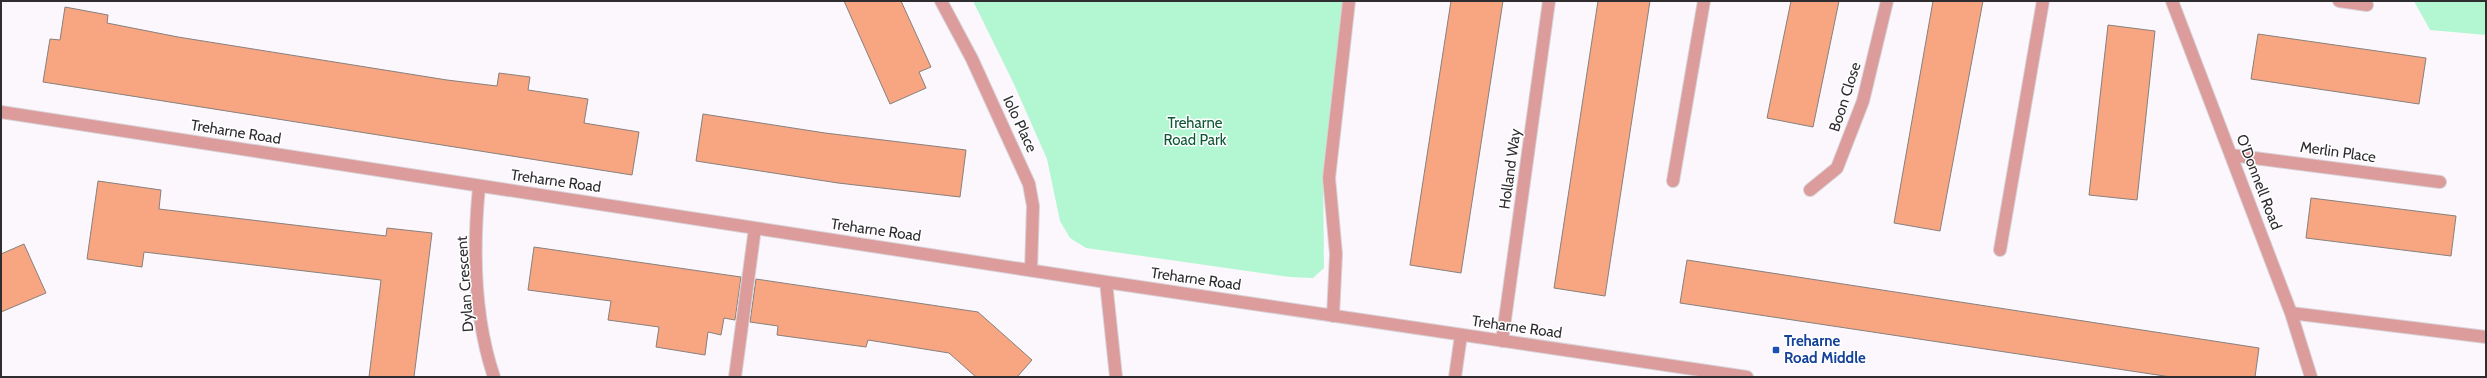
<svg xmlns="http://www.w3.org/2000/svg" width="2487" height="378" font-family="Cabin,sans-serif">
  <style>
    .green { fill: #b2f7d1 }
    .building { fill: #f8a582; stroke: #87807d }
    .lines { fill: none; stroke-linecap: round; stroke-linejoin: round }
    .minor-casing { stroke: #d7d3d8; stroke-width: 14 }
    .minor { stroke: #db9c9b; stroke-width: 12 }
    .transit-dot { fill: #1a4fb4; stroke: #fff; stroke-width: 1.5 }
    .labels { text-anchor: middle; stroke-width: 3; stroke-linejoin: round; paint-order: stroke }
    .street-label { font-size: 15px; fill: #2f2d30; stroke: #fff }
    .park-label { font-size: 15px; fill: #0e5638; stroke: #fff }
    .transit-label { font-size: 15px; font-weight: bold; fill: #164399; stroke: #fff; text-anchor: start }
  </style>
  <rect width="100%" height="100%" fill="#fcf7fd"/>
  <path class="green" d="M 973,1 L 1344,1 L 1323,173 L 1324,268 L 1313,278 L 1290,277 L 1086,248 L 1070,238 L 1060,221 L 1047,159 L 1013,82 Z
    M 2414,1 L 2486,1 L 2486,35 L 2430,30 Z"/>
  <path class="building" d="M 844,1 L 901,1 L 931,67 L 919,72 L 926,88 L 890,104 Z
    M 1451,1 L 1503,1 L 1461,273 L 1410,265 Z
    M 1598,1 L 1650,1 L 1605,296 L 1554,288 Z
    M 1791,1 L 1839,1 L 1813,127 L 1767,118 Z
    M 1933,1 L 1983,1 L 1940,231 L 1894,223 Z
    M 65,7 L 108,15 L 107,23 L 178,37 L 447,80 L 497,86 L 499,73 L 530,77 L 528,90 L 588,99 L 584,123 L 639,132 L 632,175 L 43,82 L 50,39 L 60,40 Z
    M 2108,25 L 2155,31 L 2137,200 L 2089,195 Z
    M 2258,34 L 2426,58 L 2419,104 L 2251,79 Z
    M 703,114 L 825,133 L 966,150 L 960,197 L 838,183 L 696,161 Z
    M 98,181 L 161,190 L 159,209 L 386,236 L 387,228 L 432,233 L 414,377 L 369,377 L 381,280 L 144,252 L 142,267 L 87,259 Z
    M 2311,198 L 2456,216 L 2451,256 L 2306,238 Z
    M 24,244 L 46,293 L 1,312 L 1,254 Z
    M 534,247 L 741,277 L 735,320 L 724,318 L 721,335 L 708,332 L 705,355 L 656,347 L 659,327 L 608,320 L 611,301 L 528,290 Z
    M 1687,260 L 2259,348 L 2255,377 L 2171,377 L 1680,303 Z
    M 756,279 L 978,312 L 1032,360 L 1017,377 L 976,377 L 949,353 L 868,340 L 866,347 L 777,335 L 778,326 L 750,322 Z"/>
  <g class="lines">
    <g class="minor-casing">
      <path id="minor" d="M 941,1 L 972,59 L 1029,184 L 1033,206 L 1031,270
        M 2172,1 L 2291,313 L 2311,377
        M 2339,1 L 2367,5
        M 1,112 L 1106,282 L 1747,377
        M 2231,155 L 2440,182
        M 1673,181 L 1704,1
        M 479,187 C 473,248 474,318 494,377
        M 1810,190 L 1837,168 L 1863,101 L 1887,1
        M 2000,250 L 2043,1
        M 1106,282 L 1116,377
        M 2291,313 L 2486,337
        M 1333,316 L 1336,254 L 1329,178 L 1349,1
        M 1502,341 L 1549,1
        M 735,377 L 755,228
        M 1455,377 L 1461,335"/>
    </g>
    <use href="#minor" class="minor"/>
  </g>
  <rect class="transit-dot" x="1772" y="346" width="8" height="8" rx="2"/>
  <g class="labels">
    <g class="street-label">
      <text transform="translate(1845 97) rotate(-72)" y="5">Boon Close</text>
      <text transform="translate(1020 124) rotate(65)" y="5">Iolo Place</text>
      <text transform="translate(236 132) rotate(9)" y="5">Treharne Road</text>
      <text transform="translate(2338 152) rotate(8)" y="5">Merlin Place</text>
      <text transform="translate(1510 169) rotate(-82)" y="5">Holland Way</text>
      <text transform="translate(556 181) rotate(8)" y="5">Treharne Road</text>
      <text transform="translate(2259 182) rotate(69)" y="5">O'Donnell Road</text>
      <text transform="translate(876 230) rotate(8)" y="5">Treharne Road</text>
      <text transform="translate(1196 279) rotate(8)" y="5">Treharne Road</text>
      <text transform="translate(465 284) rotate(-94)" y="5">Dylan Crescent</text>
      <text transform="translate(1517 327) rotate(8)" y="5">Treharne Road</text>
    </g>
    <g class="park-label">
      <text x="1195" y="128">Treharne<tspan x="1195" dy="17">Road Park</tspan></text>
    </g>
    <g class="transit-label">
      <text x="1784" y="346">Treharne<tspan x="1784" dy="17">Road Middle</tspan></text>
    </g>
  </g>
  <rect width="2487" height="378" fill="none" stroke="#2f2d30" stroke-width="4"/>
</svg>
